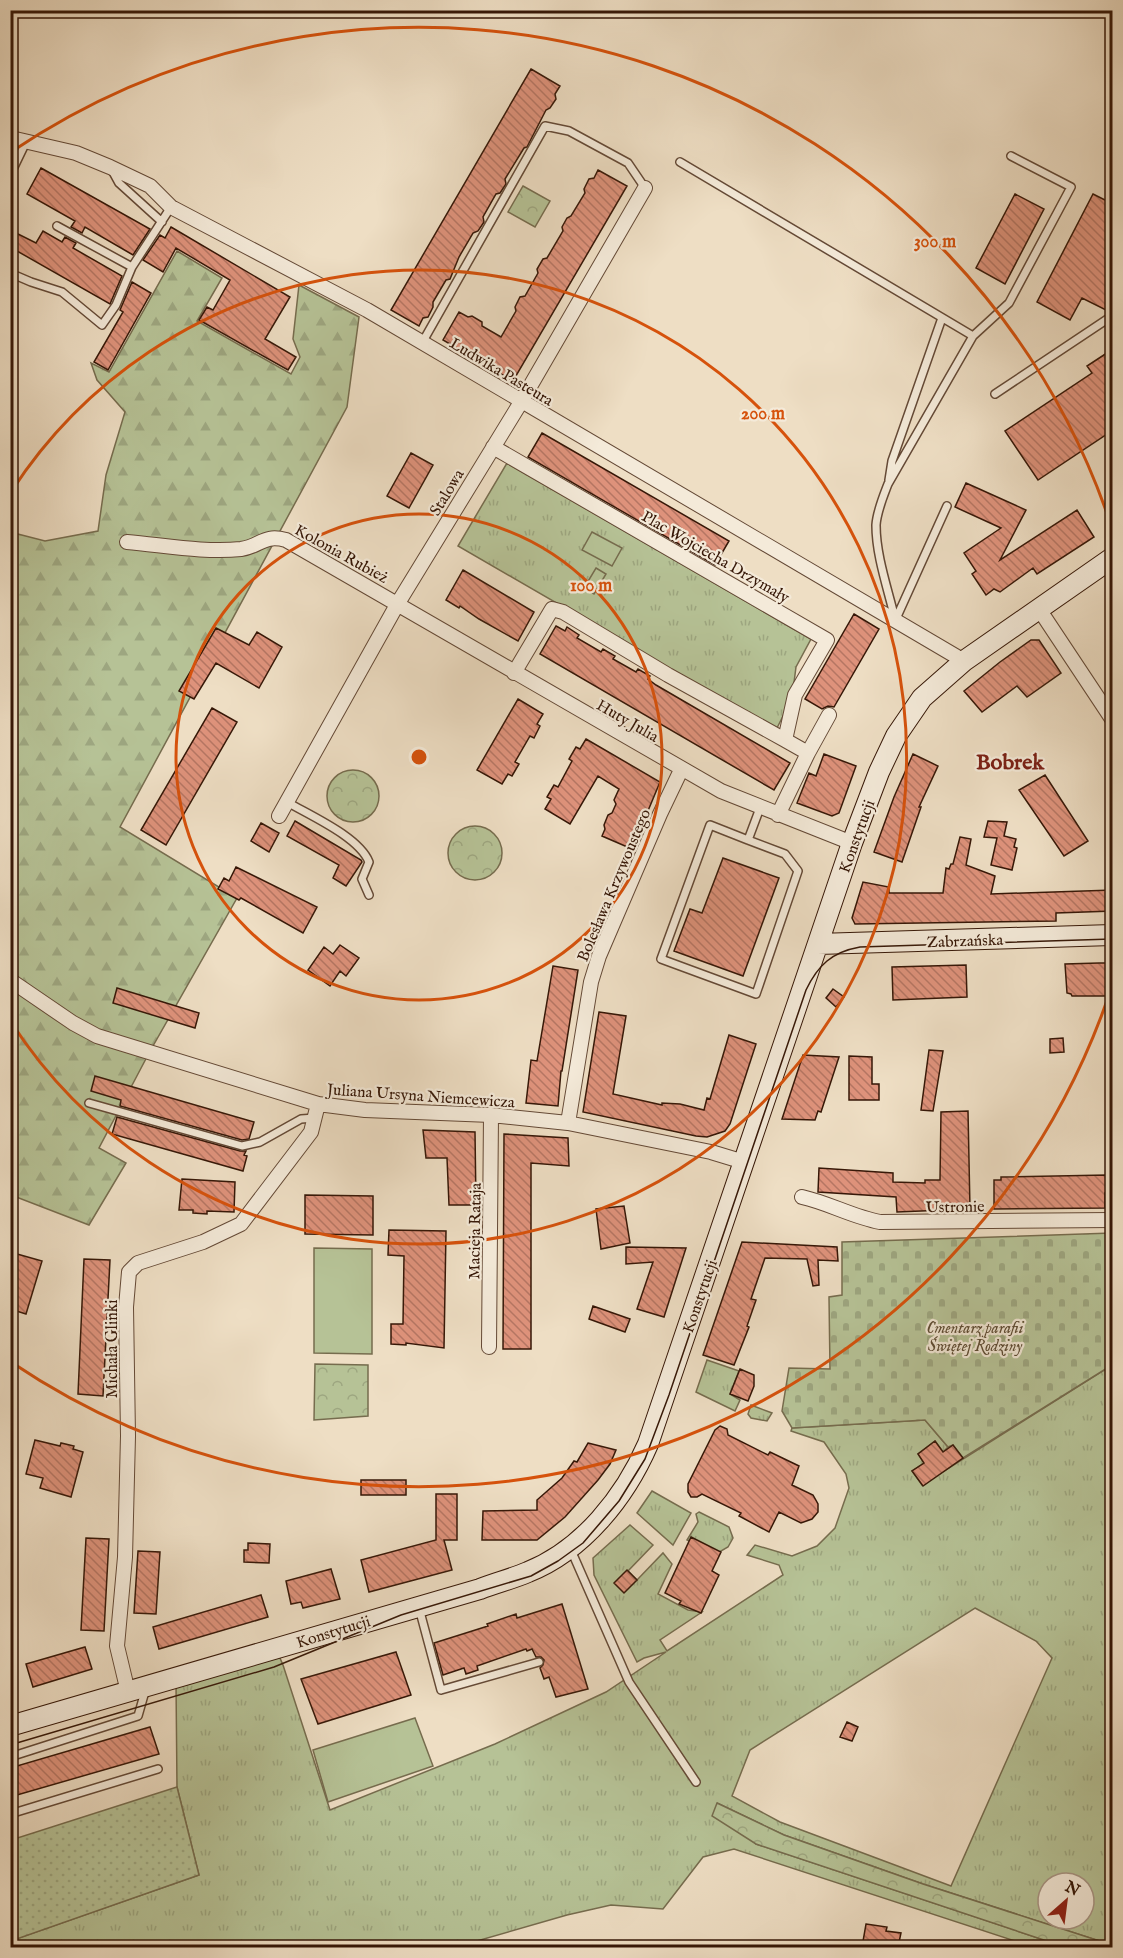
<svg xmlns="http://www.w3.org/2000/svg" width="1123" height="1958" font-family="'IM FELL English',serif">
  <style>
    .grass { fill: url(#grass-tufts); stroke: #766c4e; stroke-width: 1.5; fill-rule: evenodd }
    .forest { fill: url(#forest-firs); stroke: #766c4e; stroke-width: 1.5 }
    .cemetery { fill: url(#cemetery-stones); stroke: #766c4e; stroke-width: 1.5 }
    .park { fill: url(#park-crowns); stroke: #766c4e; stroke-width: 1.5 }
    .garden { fill: url(#garden-dots); stroke: #766c4e; stroke-width: 1.5 }
    .pitch { fill: #b6c296; stroke: #766c4e; stroke-width: 1.5 }
    .building { fill: url(#building-back-hatch); stroke: #361707; stroke-width: 1.5 }
    .lines { fill: none; stroke-linecap: round; stroke-linejoin: round }
    .lane-casing { stroke: #644936; stroke-width: 10 }
    .street-casing { stroke: #644936; stroke-width: 16 }
    .secondary-casing { stroke: #361707; stroke-width: 22 }
    .lane { stroke: #f4ead9; stroke-width: 7 }
    .street { stroke: #f4ead9; stroke-width: 14 }
    .secondary { stroke: #f4ead9; stroke-width: 20 }
    .tram { stroke: #361707; stroke-width: 1.5 }
    .ring { fill: none; stroke: #d6520c; stroke-width: 3 }
    .labels { text-anchor: middle; stroke-width: 4.5; stroke-linejoin: round; paint-order: stroke }
    .street-label { font-size: 16px; fill: #361707; stroke: #f4ead9 }
    .park-label { font-size: 16px; font-style: italic; fill: #5c4a32; stroke: #f4ead9 }
    .district-label { font-size: 22px; font-weight: bold; fill: #7a1f14; stroke: #f4ead9 }
    .centre { fill: #d6520c; stroke: #f4ead9; stroke-width: 3 }
    .ring-label { font-size: 18px; text-anchor: middle; font-weight: bold; fill: #d6520c; stroke: #f4ead9; stroke-width: 4.5; stroke-linejoin: round; paint-order: stroke }
  </style>
  <defs>
    <pattern id="grass-tufts" width="24" height="20" patternUnits="userSpaceOnUse" patternTransform="scale(1.5)"><rect width="24" height="20" fill="#b6c296"/><path d="M3 7l-1-3M5 7V3M7 7l1-3M15 17l-1-3M17 17v-4M19 17l1-3" fill="none" stroke="#9da680"/></pattern>
    <pattern id="forest-firs" width="22" height="20" patternUnits="userSpaceOnUse" patternTransform="scale(1.5)"><rect width="22" height="20" fill="#b6c296"/><path d="M5 1l3.5 6h-7zM16 11l3.5 6h-7z" fill="#9da680"/></pattern>
    <pattern id="cemetery-stones" width="16" height="16" patternUnits="userSpaceOnUse" patternTransform="scale(1.5)"><rect width="16" height="16" fill="#b6c296"/><path d="M2 7V4a2 2 0 0 1 4 0v3zM10 15v-3a2 2 0 0 1 4 0v3z" fill="#9da680"/></pattern>
    <pattern id="park-crowns" width="20" height="18" patternUnits="userSpaceOnUse" patternTransform="scale(1.5)"><rect width="20" height="18" fill="#b6c296"/><path d="M2 6a3 3 0 1 1 6 0M12 15a3 3 0 1 1 6 0" fill="none" stroke="#9da680"/></pattern>
    <pattern id="garden-dots" width="8" height="8" patternUnits="userSpaceOnUse" patternTransform="scale(1.5)"><rect width="8" height="8" fill="#b6c296"/><path d="M2 2h.1M6 6h.1" fill="none" stroke="#9da680" stroke-width="1.8" stroke-linecap="round"/></pattern>
    <pattern id="building-back-hatch" width="6" height="6" patternUnits="userSpaceOnUse" patternTransform="scale(1.5)"><rect width="6" height="6" fill="#de927b"/><path d="M-1 5l2 2M0 0l6 6M5-1l2 2" fill="none" stroke="#b57663"/></pattern>
  </defs>
  <rect width="100%" height="100%" fill="#eedec4"/>
  <filter id="stains"><feTurbulence type="fractalNoise" baseFrequency=".00333" numOctaves="4"/><feColorMatrix values="0 0 0 0 .2 0 0 0 0 .09 0 0 0 0 .02 0 0 0 .5 -.17"/></filter>
  <radialGradient id="worn" r=".72"><stop offset=".6" stop-color="#630" stop-opacity="0"/><stop offset="1" stop-color="#630" stop-opacity=".3"/></radialGradient>
  <path class="grass" d="M 507,463 L 811,639 L 796,667 L 792,698 L 776,730 L 458,546 Z
    M 707,1360 L 739,1371 L 730,1394 L 740,1400 L 735,1411 L 696,1392 Z
    M 1112,1365 L 1112,1945 L 923,1884 L 784,1835 L 717,1803 L 756,1844 L 1065,1947 L 1033,1947 L 734,1849 L 703,1857 L 663,1909 L 611,1905 L 567,1915 L 456,1947 L 11,1948 L 10,1941 L 199,1875 L 177,1787 L 176,1683 L 276,1649 L 283,1665 L 330,1810 L 495,1744 L 606,1692 L 666,1652 L 644,1658 L 637,1662 L 594,1575 L 593,1558 L 630,1525 L 653,1545 L 628,1571 L 637,1580 L 663,1553 L 672,1564 L 658,1594 L 688,1610 L 702,1612 L 660,1640 L 667,1651 L 783,1575 L 779,1565 L 747,1555 L 755,1545 L 792,1556 L 817,1546 L 835,1528 L 849,1488 L 846,1474 L 824,1442 L 791,1431 L 792,1428 L 925,1420 L 948,1447 L 943,1452 L 935,1441 L 918,1454 L 924,1463 L 912,1471 L 922,1485 ZM 975,1608 L 1036,1641 L 1052,1658 L 951,1886 L 780,1822 L 732,1796 L 750,1750 ZM 1048,1883 L 1084,1883 L 1084,1919 L 1048,1919 Z
    M 751,1405 L 772,1413 L 767,1421 L 751,1418 L 748,1414 Z
    M 652,1491 L 691,1513 L 673,1545 L 637,1513 Z
    M 699,1512 L 729,1527 L 733,1538 L 728,1547 L 716,1554 L 687,1540 L 698,1522 L 696,1514 Z"/>
  <path class="forest" d="M 177,251 L 222,278 L 197,321 L 291,374 L 300,357 L 293,339 L 299,285 L 359,317 L 347,407 L 120,827 L 237,898 L 149,1053 L 99,1148 L 126,1163 L 89,1225 L 11,1195 L 10,532 L 45,541 L 98,531 L 106,475 L 125,412 L 97,380 L 91,363 L 109,372 Z"/>
  <path class="cemetery" d="M 1112,1233 L 1112,1365 L 963,1458 L 953,1445 L 948,1447 L 925,1420 L 792,1428 L 782,1411 L 789,1368 L 830,1369 L 829,1297 L 842,1295 L 842,1242 Z"/>
  <path class="park" d="M 523,186 L 550,201 L 535,227 L 508,212 Z
    M327 796a26 26 0 1 1 52 0a26 26 0 1 1-52 0Z
    M448 853a27 27 0 1 1 54 0a27 27 0 1 1-54 0Z
    M 315,1364 L 368,1365 L 368,1416 L 314,1420 Z
    M 717,1803 L 784,1835 L 923,1884 L 1112,1945 L 1112,1947 L 1065,1947 L 756,1844 L 712,1816 Z"/>
  <path class="garden" d="M 177,1787 L 199,1875 L 11,1941 L 11,1840 Z"/>
  <path class="pitch" d="M 592,532 L 622,548 L 612,566 L 582,550 Z
    M 596,568 L 606,574 L 594,594 L 584,588 Z
    M 314,1248 L 372,1249 L 372,1354 L 314,1353 Z
    M 415,1718 L 433,1766 L 328,1802 L 313,1750 Z"/>
  <path class="building" d="M 531,69 L 560,86 L 555,94 L 556,99 L 550,108 L 546,110 L 527,147 L 524,148 L 505,179 L 506,184 L 500,193 L 496,194 L 483,217 L 484,222 L 478,231 L 473,233 L 459,257 L 450,279 L 446,280 L 433,302 L 433,307 L 428,317 L 423,318 L 419,326 L 391,310 Z
    M 41,168 L 150,229 L 133,255 L 85,227 L 82,233 L 71,227 L 75,221 L 27,194 Z
    M 598,170 L 627,186 L 513,381 L 443,340 L 459,312 L 468,317 L 472,316 L 482,322 L 482,326 L 501,337 L 516,311 L 515,307 L 520,297 L 525,296 L 538,273 L 537,269 L 543,259 L 547,258 L 563,231 L 562,227 L 567,218 L 571,216 L 585,193 L 584,189 L 589,179 L 594,178 Z
    M 1015,194 L 1044,209 L 1005,284 L 976,268 Z
    M 1093,194 L 1113,204 L 1113,297 L 1106,310 L 1082,298 L 1070,320 L 1037,302 Z
    M 171,227 L 290,297 L 265,339 L 296,357 L 288,370 L 199,320 L 207,307 L 213,310 L 230,280 L 176,248 L 163,272 L 143,260 L 160,235 L 165,238 Z
    M 10,230 L 36,243 L 43,231 L 62,242 L 65,237 L 76,243 L 73,248 L 122,276 L 110,304 L 10,247 Z
    M 132,282 L 151,293 L 108,370 L 94,362 L 123,312 L 120,310 Z
    M 1113,349 L 1113,430 L 1038,480 L 1005,431 L 1092,373 L 1087,366 Z
    M 542,433 L 729,541 L 715,565 L 528,457 Z
    M 411,453 L 433,465 L 409,508 L 387,496 Z
    M 966,483 L 1026,510 L 1000,560 L 1077,510 L 1094,537 L 1037,574 L 1033,568 L 1000,592 L 994,589 L 986,595 L 972,574 L 976,571 L 964,553 L 1001,528 L 955,507 Z
    M 463,570 L 534,612 L 518,641 L 479,619 L 460,606 L 459,608 L 446,600 Z
    M 854,614 L 879,629 L 834,707 L 828,706 L 822,709 L 805,699 Z
    M 556,626 L 565,631 L 567,627 L 579,635 L 577,638 L 601,652 L 603,649 L 615,656 L 613,659 L 636,672 L 638,669 L 650,676 L 648,679 L 656,685 L 790,763 L 774,790 L 540,654 Z
    M 216,628 L 249,645 L 257,632 L 282,647 L 259,688 L 216,663 L 194,699 L 179,691 Z
    M 1031,640 L 1039,640 L 1061,673 L 1027,697 L 1017,686 L 982,712 L 964,691 L 1000,662 Z
    M 518,699 L 543,714 L 537,724 L 540,726 L 534,738 L 530,736 L 515,762 L 519,764 L 512,776 L 508,774 L 502,784 L 477,770 Z
    M 212,708 L 237,722 L 166,845 L 141,830 Z
    M 586,739 L 660,782 L 632,849 L 602,836 L 605,829 L 604,825 L 608,815 L 612,813 L 616,804 L 614,800 L 619,789 L 598,776 L 570,824 L 545,809 L 551,799 L 547,797 L 554,785 L 558,787 L 572,761 L 569,759 L 576,747 L 580,749 Z
    M 824,754 L 856,766 L 839,813 L 832,816 L 797,803 L 809,773 L 816,776 Z
    M 913,754 L 938,766 L 919,807 L 921,807 L 902,862 L 874,852 L 894,797 Z
    M 1045,775 L 1088,841 L 1064,856 L 1019,790 Z
    M 295,821 L 361,860 L 362,862 L 346,886 L 333,878 L 339,865 L 287,836 Z
    M 988,821 L 1007,822 L 1004,836 L 1016,839 L 1014,847 L 1017,848 L 1012,870 L 991,865 L 997,838 L 984,837 Z
    M 261,823 L 279,833 L 269,852 L 251,841 Z
    M 960,837 L 971,839 L 966,865 L 995,876 L 991,894 L 1113,890 L 1113,911 L 1056,913 L 1056,921 L 855,924 L 852,918 L 863,882 L 889,887 L 889,893 L 943,893 L 946,868 L 949,869 L 951,864 L 953,864 Z
    M 723,858 L 779,878 L 743,976 L 674,951 L 690,909 L 702,913 Z
    M 236,867 L 317,907 L 303,933 L 241,898 L 239,900 L 218,889 L 224,878 L 229,881 Z
    M 340,945 L 359,958 L 346,976 L 340,971 L 330,986 L 308,970 L 324,947 L 333,954 Z
    M 1099,963 L 1113,963 L 1113,990 L 1108,996 L 1072,996 L 1071,994 L 1067,993 L 1065,964 Z
    M 966,965 L 967,997 L 893,1000 L 892,967 Z
    M 553,966 L 578,970 L 562,1071 L 561,1071 L 558,1106 L 526,1103 L 531,1060 L 537,1061 Z
    M 117,988 L 199,1013 L 195,1028 L 113,1003 Z
    M 833,989 L 844,997 L 836,1007 L 826,998 Z
    M 599,1012 L 626,1016 L 613,1094 L 662,1105 L 662,1103 L 680,1104 L 704,1110 L 707,1098 L 710,1099 L 729,1035 L 756,1044 L 730,1124 L 725,1131 L 707,1137 L 696,1136 L 583,1112 Z
    M 1063,1038 L 1064,1052 L 1050,1053 L 1050,1039 Z
    M 929,1050 L 943,1051 L 933,1111 L 921,1110 Z
    M 803,1055 L 839,1057 L 821,1112 L 818,1111 L 815,1120 L 782,1119 Z
    M 849,1056 L 872,1057 L 872,1084 L 879,1084 L 879,1100 L 849,1100 Z
    M 95,1076 L 254,1122 L 249,1139 L 242,1140 L 120,1106 L 121,1100 L 91,1091 Z
    M 968,1111 L 970,1209 L 897,1212 L 896,1197 L 818,1192 L 819,1168 L 893,1173 L 893,1182 L 925,1183 L 925,1180 L 940,1180 L 941,1112 Z
    M 117,1117 L 240,1151 L 246,1151 L 244,1155 L 247,1156 L 243,1171 L 112,1134 Z
    M 423,1130 L 475,1132 L 476,1205 L 449,1205 L 447,1158 L 426,1158 Z
    M 504,1134 L 568,1138 L 569,1166 L 531,1163 L 531,1349 L 503,1349 Z
    M 1107,1175 L 1107,1193 L 1105,1193 L 1105,1208 L 994,1209 L 994,1180 L 1001,1180 L 1001,1177 Z
    M 182,1179 L 235,1182 L 234,1212 L 207,1211 L 207,1214 L 193,1213 L 193,1210 L 179,1210 Z
    M 305,1195 L 373,1196 L 373,1235 L 305,1234 Z
    M 624,1206 L 630,1243 L 601,1249 L 596,1209 Z
    M 389,1230 L 446,1231 L 444,1348 L 406,1343 L 406,1345 L 391,1344 L 391,1324 L 403,1324 L 404,1256 L 388,1255 Z
    M 742,1242 L 837,1247 L 838,1261 L 818,1260 L 819,1285 L 813,1286 L 807,1259 L 765,1258 L 751,1299 L 756,1300 L 747,1326 L 749,1327 L 734,1365 L 703,1355 Z
    M 626,1247 L 686,1248 L 664,1317 L 637,1309 L 653,1262 L 626,1264 Z
    M 10,1252 L 42,1261 L 26,1314 L 10,1309 Z
    M 84,1259 L 110,1260 L 103,1396 L 78,1394 Z
    M 593,1306 L 630,1319 L 625,1332 L 589,1319 Z
    M 740,1369 L 754,1375 L 754,1386 L 748,1401 L 730,1394 Z
    M 720,1426 L 727,1429 L 728,1435 L 768,1455 L 770,1452 L 799,1466 L 792,1485 L 813,1495 L 818,1504 L 818,1512 L 812,1519 L 801,1523 L 779,1512 L 769,1532 L 739,1516 L 741,1513 L 702,1494 L 697,1497 L 691,1497 L 688,1492 L 688,1484 L 715,1430 Z
    M 35,1440 L 60,1446 L 61,1443 L 74,1446 L 73,1449 L 83,1452 L 71,1497 L 40,1488 L 43,1478 L 26,1474 Z
    M 935,1441 L 943,1452 L 953,1445 L 963,1458 L 923,1486 L 912,1471 L 924,1463 L 918,1454 Z
    M 588,1443 L 616,1450 L 610,1464 L 598,1480 L 565,1517 L 537,1540 L 482,1540 L 483,1511 L 537,1510 L 537,1500 L 562,1478 L 574,1461 L 577,1462 Z
    M 361,1480 L 406,1480 L 406,1495 L 361,1495 Z
    M 436,1494 L 457,1494 L 457,1540 L 444,1540 L 452,1570 L 369,1592 L 361,1560 L 436,1540 Z
    M 691,1537 L 721,1552 L 712,1571 L 719,1575 L 701,1613 L 679,1604 L 681,1601 L 665,1593 Z
    M 86,1538 L 109,1539 L 104,1631 L 81,1630 Z
    M 248,1543 L 270,1544 L 269,1563 L 244,1562 L 244,1550 L 248,1550 Z
    M 138,1551 L 160,1552 L 156,1614 L 134,1613 Z
    M 331,1569 L 340,1599 L 303,1608 L 301,1602 L 291,1604 L 286,1581 Z
    M 627,1570 L 637,1580 L 624,1593 L 614,1583 Z
    M 261,1595 L 268,1617 L 159,1649 L 153,1627 Z
    M 562,1604 L 588,1689 L 556,1697 L 549,1677 L 544,1679 L 540,1668 L 543,1665 L 544,1660 L 541,1657 L 536,1657 L 532,1649 L 527,1651 L 526,1649 L 477,1666 L 478,1670 L 466,1674 L 464,1668 L 443,1675 L 434,1643 L 488,1626 L 487,1624 L 516,1614 L 517,1618 Z
    M 85,1647 L 92,1669 L 33,1687 L 26,1664 Z
    M 396,1652 L 411,1695 L 318,1724 L 301,1679 Z
    M 847,1722 L 858,1727 L 852,1741 L 840,1737 Z
    M 150,1727 L 159,1754 L 10,1797 L 10,1768 Z
    M 866,1924 L 887,1927 L 886,1931 L 901,1933 L 898,1947 L 862,1947 Z"/>
  <g class="lines">
    <g class="lane-casing">
      <path id="lane" d="M 680,162 L 973,336 L 888,484 C 883,497 877,511 876,525 C 876,556 888,589 895,619
        M 113,172 L 119,183 L 162,222
        M 10,191 L 13,169 L 26,142
        M 57,226 L 132,267
        M 10,273 L 31,282 L 62,292 L 102,325 L 116,305 L 132,267 L 171,207
        M 973,336 L 1009,303 L 1071,187 L 1011,156
        M 422,343 L 545,126 L 569,131 L 628,163 L 645,188
        M 995,394 L 1112,316
        M 889,480 L 892,461 L 942,318
        M 895,621 L 947,506
        M 287,802 C 311,816 359,837 369,862 L 362,879 L 369,895
        M 748,840 L 710,825 L 661,959 L 756,994 L 798,871 L 785,854 L 748,840 L 760,808
        M 89,1103 L 242,1146 L 260,1142 L 301,1119 L 315,1118
        M 571,1550 L 629,1682 L 696,1782
        M 419,1608 L 441,1690 L 539,1662
        M 10,1757 L 138,1716 L 146,1688
        M 10,1814 L 158,1769"/>
    </g>
    <g class="street-casing">
      <path id="street" d="M 11,138 L 76,153 L 110,167 L 150,186 L 171,207 L 367,310 L 964,661
        M 493,447 L 827,640 L 795,695 L 785,740 L 668,675 L 563,612 L 552,609 L 514,673
        M 127,542 C 163,545 205,553 241,549 C 261,546 263,534 286,540 L 721,791 L 852,843
        M 1039,609 L 1112,719
        M 808,753 L 829,715
        M 778,815 L 808,753 L 785,740
        M 279,816 L 398,603 L 521,402 L 645,188
        M 10,980 L 73,1023 L 97,1036 L 318,1104 L 365,1110 L 491,1115 L 568,1123 L 711,1152 L 744,1162
        M 568,1123 L 591,982 L 599,956 L 660,814 L 681,770
        M 802,1197 C 829,1203 853,1217 880,1222 L 1112,1220
        M 489,1347 L 491,1115
        M 128,1692 L 117,1646 L 125,1557 L 128,1436 L 126,1307 L 129,1272 L 138,1263 L 203,1242 L 241,1224 L 311,1132 L 318,1104"/>
    </g>
    <g class="secondary-casing">
      <path id="secondary" d="M 818,944 L 1112,935
        M 10,1726 L 480,1589 C 495,1583 512,1579 528,1572 C 583,1550 625,1497 648,1444 L 852,843 L 879,772 L 896,736 L 922,698 L 964,661 L 1112,558"/>
    </g>
    <use href="#lane" class="lane"/>
    <use href="#street" class="street"/>
    <use href="#secondary" class="secondary"/>
    <path class="tram" d="M 10,1745 L 274,1667 L 401,1615 L 531,1576 L 558,1561 L 583,1543 L 619,1501 L 645,1459 L 669,1395 L 806,990 C 818,965 832,952 860,947 L 1112,939"/>
  </g>
  <g class="ring">
    <circle cx="419" cy="757" r="243"/>
    <path d="M11 492A487 487 0 1 1 11 1022"/>
    <path d="M1111 989A730 730 0 0 1 11 1362M11 152A730 730 0 0 1 1111 525"/>
  </g>
  <g class="labels">
    <g class="street-label">
      <text transform="translate(502 371) rotate(31)" y="6">Ludwika Pasteura</text>
      <text transform="translate(446 492) rotate(-59)" y="6">Stalowa</text>
      <text transform="translate(342 553) rotate(29)" y="6">Kolonia Rubież</text>
      <text transform="translate(716 556) rotate(30)" y="6">Plac Wojciecha Drzymały</text>
      <text transform="translate(628 720) rotate(30)" y="6">Huty Julia</text>
      <text transform="translate(856 836) rotate(-70)" y="6">Konstytucji</text>
      <text transform="translate(613 885) rotate(-67)" y="6">Bolesława Krzywoustego</text>
      <text transform="translate(965 940) rotate(-2)" y="6">Zabrzańska</text>
      <text transform="translate(421 1095) rotate(4)" y="6">Juliana Ursyna Niemcewicza</text>
      <text transform="translate(955 1206) rotate(-1)" y="6">Ustronie</text>
      <text transform="translate(474 1231) rotate(-89)" y="6">Macieja Rataja</text>
      <text transform="translate(699 1296) rotate(-71)" y="6">Konstytucji</text>
      <text transform="translate(111 1349) rotate(-90)" y="6">Michała Glinki</text>
      <text transform="translate(333 1631) rotate(-17)" y="6">Konstytucji</text>
    </g>
    <g class="park-label">
      <text x="975" y="1333">Cmentarz parafii<tspan x="975" dy="18">Świętej Rodziny</tspan></text>
    </g>
    <g class="district-label">
      <text x="1010" y="769">Bobrek</text>
    </g>
  </g>
  <circle cx="419" cy="757" r="9" class="centre"/>
  <g class="ring-label">
    <text x="935" y="247">300 m</text>
    <text x="763" y="419">200 m</text>
    <text x="591" y="591">100 m</text>
  </g>
  <rect width="1123" height="1958" fill="none" stroke="#eedec4" stroke-width="36"/>
  <rect x="12" y="12" width="1099" height="1934" fill="none" stroke="#361707" stroke-width="3"/>
  <rect x="18" y="18" width="1087" height="1922" fill="none" stroke="#361707" stroke-width="1.5"/>
  <g transform="translate(1066 1901) rotate(28)"><circle r="28" fill="#f4ead9" stroke="#a89685" stroke-width="1.5"/>
  <path d="M0-4.5L10 22L0 15L-10 22Z" fill="#8f2418"/>
  <text y="-9" font-size="16" font-weight="bold" text-anchor="middle" fill="#361707">N</text>
  </g>
  <rect width="100%" height="100%" filter="url(#stains)"/>
  <rect width="100%" height="100%" fill="url(#worn)"/>
</svg>
